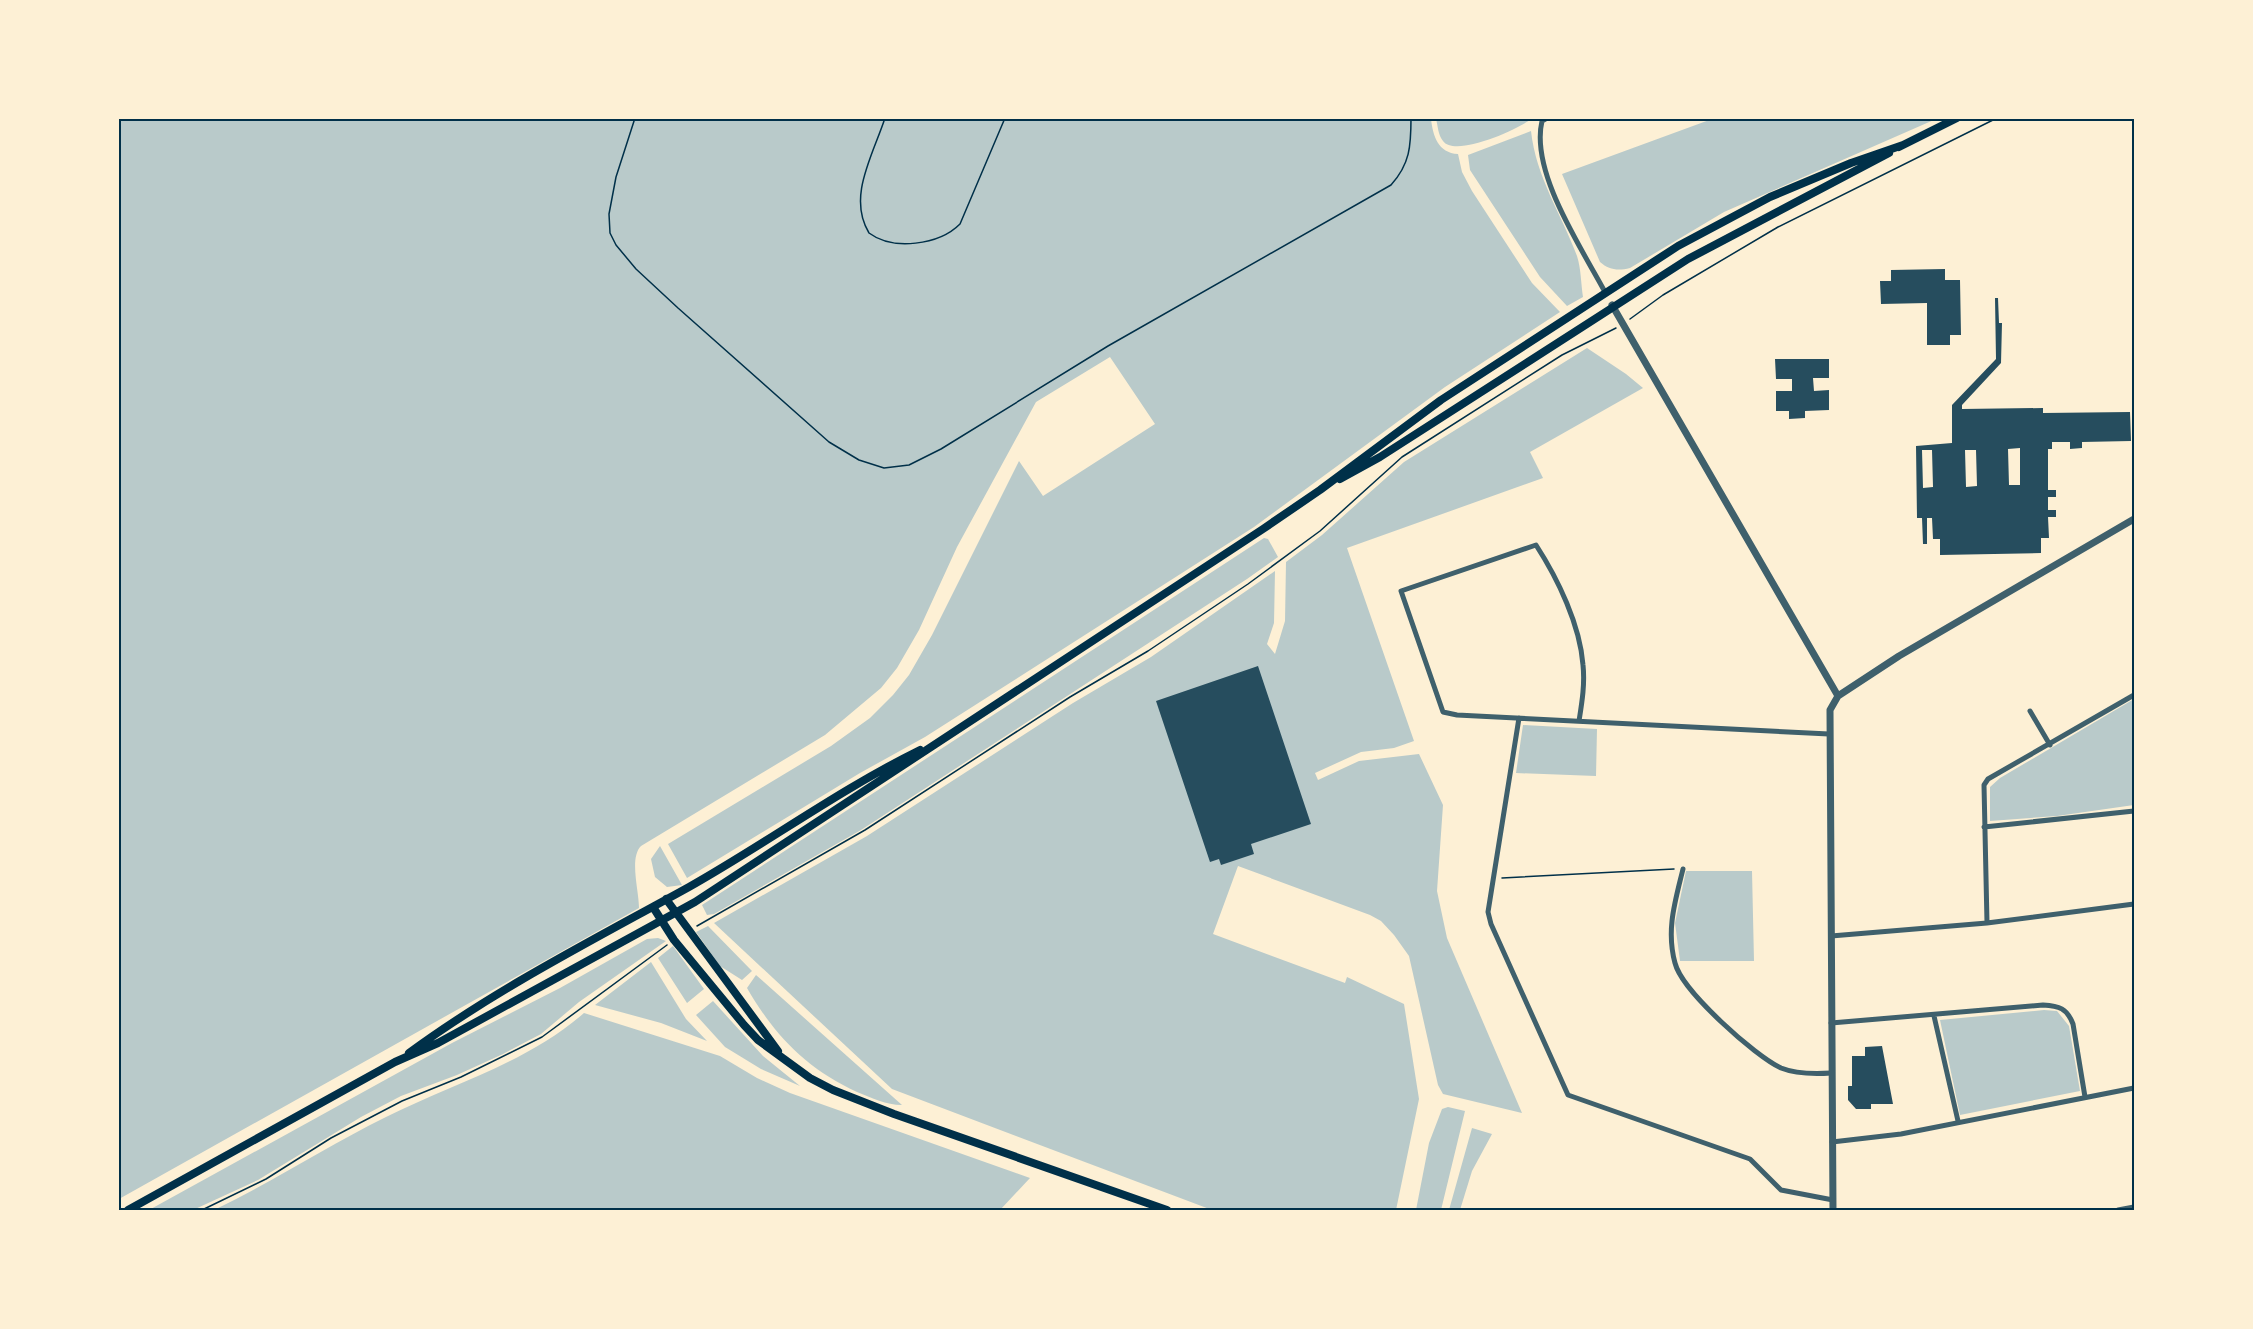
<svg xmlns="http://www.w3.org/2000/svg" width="2253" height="1329" font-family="Spectral,serif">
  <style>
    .green { fill: #b9caca }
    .building { fill: #264d5e; fill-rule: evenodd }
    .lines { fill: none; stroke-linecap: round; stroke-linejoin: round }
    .path { stroke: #003049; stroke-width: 1.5 }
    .minor { stroke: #3f606c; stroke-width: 5 }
    .tertiary { stroke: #3f606c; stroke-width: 7 }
    .secondary { stroke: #003049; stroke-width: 8 }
    .neatline { fill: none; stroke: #003049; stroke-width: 2 }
  </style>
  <rect width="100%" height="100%" fill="#fdf0d5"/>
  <path class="green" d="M 119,119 L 1431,119 C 1433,136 1438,153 1458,154 L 1462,172 L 1472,191 L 1532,283 L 1560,312 L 1445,387 L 1254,527 L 925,737 L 860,773 L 687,878 L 668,844 L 831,746 L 870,718 L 893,695 L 909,675 L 932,635 L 1019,461 L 1043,496 L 1155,424 L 1110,357 L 1036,402 L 957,547 L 919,630 L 897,668 L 881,688 L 825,735 L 641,846 C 629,858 639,890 639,908 L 119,1199 Z
    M 1436,119 L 1436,118 L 1531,119 C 1519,129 1455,158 1443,141 C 1438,135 1438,126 1436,119 Z
    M 1712,119 L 1712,118 L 1936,119 L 1724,212 L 1630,268 C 1618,271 1609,270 1600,262 L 1562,174 Z
    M 1531,131 C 1536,177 1561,213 1577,256 C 1581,268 1581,284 1583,297 L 1567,306 L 1540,277 L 1470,170 L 1468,155 Z
    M 1587,348 L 1626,374 L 1643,388 L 1530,452 L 1543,478 L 1347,548 L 1414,741 L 1394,748 L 1361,752 L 1315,773 L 1318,780 L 1359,761 L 1419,754 L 1443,805 L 1437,891 L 1447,938 L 1522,1113 L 1443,1094 L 1438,1085 L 1409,956 L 1394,935 L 1381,921 L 1370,915 L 1238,866 L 1213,934 L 1345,983 L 1347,977 L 1404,1004 L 1419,1099 L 1396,1210 L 1212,1210 L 892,1089 L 714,923 L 867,836 L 1073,703 L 1151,657 L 1275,571 L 1274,623 L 1267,644 L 1275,654 L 1285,621 L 1286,562 L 1322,535 L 1404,462 Z
    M 1264,538 L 1268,539 L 1278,557 L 1247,579 L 861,830 L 714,914 L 707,915 L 702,905 Z
    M 2134,699 L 2134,805 L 2057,816 L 1990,821 L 1990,787 L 2000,778 Z
    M 1523,725 L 1597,729 L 1596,776 L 1516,773 Z
    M 660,846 L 682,885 L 667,887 L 655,877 L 651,859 Z
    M 1686,871 L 1752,871 L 1754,961 L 1680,961 L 1675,923 Z
    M 708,926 L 752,971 L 742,980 L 720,966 L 696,932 Z
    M 658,938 L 666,941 L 579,1002 L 541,1034 L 503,1054 L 457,1075 L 401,1096 L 361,1117 L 258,1180 L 193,1210 L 149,1210 L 452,1043 L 560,988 L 647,939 Z
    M 673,946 L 704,989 L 687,1003 L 658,958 Z
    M 651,962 L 686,1019 L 707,1041 L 661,1023 L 595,1005 Z
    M 756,975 L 902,1105 C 886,1105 872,1098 857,1092 C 807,1069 774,1035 747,988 Z
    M 713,1001 L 763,1056 L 800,1086 L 761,1069 L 725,1047 L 696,1015 Z
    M 2044,1010 L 2057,1011 L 2069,1026 L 2080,1091 L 1960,1115 L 1940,1020 Z
    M 584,1013 L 720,1056 L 757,1078 L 790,1093 L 1030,1178 L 1000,1210 L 214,1210 C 273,1182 327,1146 386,1117 C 452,1084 527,1063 584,1013 Z
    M 1448,1107 L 1465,1111 L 1441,1210 L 1416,1210 L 1429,1143 L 1442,1109 Z
    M 1472,1128 L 1492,1134 L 1472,1171 L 1460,1210 L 1449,1210 Z"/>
  <path class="building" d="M 1945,269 L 1945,280 L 1960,280 L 1961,335 L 1950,335 L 1950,345 L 1927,345 L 1927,303 L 1881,304 L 1880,281 L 1891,281 L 1891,270 Z
    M 1995,298 L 1998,298 L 1999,323 L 2002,323 L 2001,363 L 1962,405 L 1962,409 L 2043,408 L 2043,413 L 2130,412 L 2131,441 L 2082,442 L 2082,448 L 2070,449 L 2070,442 L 2052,442 L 2052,449 L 2048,449 L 2048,490 L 2056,490 L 2056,497 L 2048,497 L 2048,510 L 2056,510 L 2056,517 L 2048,517 L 2049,538 L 2041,538 L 2041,553 L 1940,555 L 1940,539 L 1933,539 L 1932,518 L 1927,518 L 1927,544 L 1923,544 L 1922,518 L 1917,518 L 1916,446 L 1952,443 L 1952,405 L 1996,359 ZM 2020,448 L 2020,485 L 2009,485 L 2008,449 ZM 1922,450 L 1932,450 L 1933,487 L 1923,488 ZM 1965,450 L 1976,450 L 1977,486 L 1966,487 Z
    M 1775,359 L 1829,359 L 1829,378 L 1813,378 L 1814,391 L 1829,390 L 1829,410 L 1805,411 L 1805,418 L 1789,419 L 1789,411 L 1776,411 L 1776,391 L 1792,391 L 1792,379 L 1776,379 Z
    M 1258,666 L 1311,824 L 1251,844 L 1254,854 L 1221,865 L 1219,859 L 1210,862 L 1156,701 Z
    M 1882,1046 L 1893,1104 L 1871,1104 L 1871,1109 L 1856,1109 L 1848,1100 L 1848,1086 L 1852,1086 L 1852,1056 L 1865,1056 L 1865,1047 Z"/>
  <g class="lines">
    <path class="path" d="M 635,118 L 616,177 L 609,214 L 610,233 L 616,245 L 636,269 L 678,308 L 829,442 L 859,460 L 884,468 L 909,465 L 941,449 L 1108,346 L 1391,185 C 1410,164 1411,146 1411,118
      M 885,118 C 873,155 847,197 869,233 C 893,251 939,245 960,224 L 1005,118
      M 1630,319 L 1663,295 L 1778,227 L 1997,118
      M 1502,878 L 1674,869
      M 697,926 L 865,830 L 1070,697 L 1148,651 L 1248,584 L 1320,531 L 1402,457 L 1562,355 L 1616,328
      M 202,1210 L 266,1179 L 331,1138 L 402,1101 L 461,1077 L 542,1037 L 667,945"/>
    <path class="minor" d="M 1547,118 L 1542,121 C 1530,172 1581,247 1605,292
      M 2030,711 L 2050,745
      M 1519,718 L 1488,912 L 1491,924 L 1568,1095 L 1750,1159 L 1781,1190 L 1833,1200
      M 1579,721 C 1582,702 1585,684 1583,665 C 1580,625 1558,579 1536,545 L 1401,591 L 1443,712 L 1457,715 L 1829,734
      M 1984,827 L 2134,811
      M 1683,869 C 1675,902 1666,930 1675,963 C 1682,991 1755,1056 1781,1068 C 1796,1074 1816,1074 1831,1073
      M 1987,923 L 1984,785 L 1988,779 L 2134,695
      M 1831,936 L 1987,923 L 2134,904
      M 1934,1016 L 1958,1121
      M 1831,1023 L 2043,1005 C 2059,1006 2067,1008 2073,1024 L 2085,1097
      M 1832,1142 L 1901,1134 L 2134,1088
      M 2118,1210 L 2134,1207"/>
    <path class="tertiary" d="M 1612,305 L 1838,696
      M 1833,1210 L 1830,710 L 1838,696 L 1899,656 L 2134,519"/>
    <path class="secondary" d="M 1899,147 L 1957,118
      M 1340,479 L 1380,457 L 1688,259 L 1889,153
      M 666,899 L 778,1051
      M 653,907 L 674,940 L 744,1025 L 758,1040 L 810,1078 L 833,1090 L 894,1114 L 1167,1210
      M 409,1053 C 496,989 595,939 689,887 C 767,843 839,790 920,750
      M 128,1210 L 395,1062 L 438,1043 L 695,902 L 1263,529 L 1320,490 L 1441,400 L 1678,246 L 1770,197 L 1851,163 L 1903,145"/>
  </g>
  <rect width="2253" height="1329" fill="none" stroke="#fdf0d5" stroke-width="240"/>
  <rect x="120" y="120" width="2013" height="1089" class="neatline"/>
</svg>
